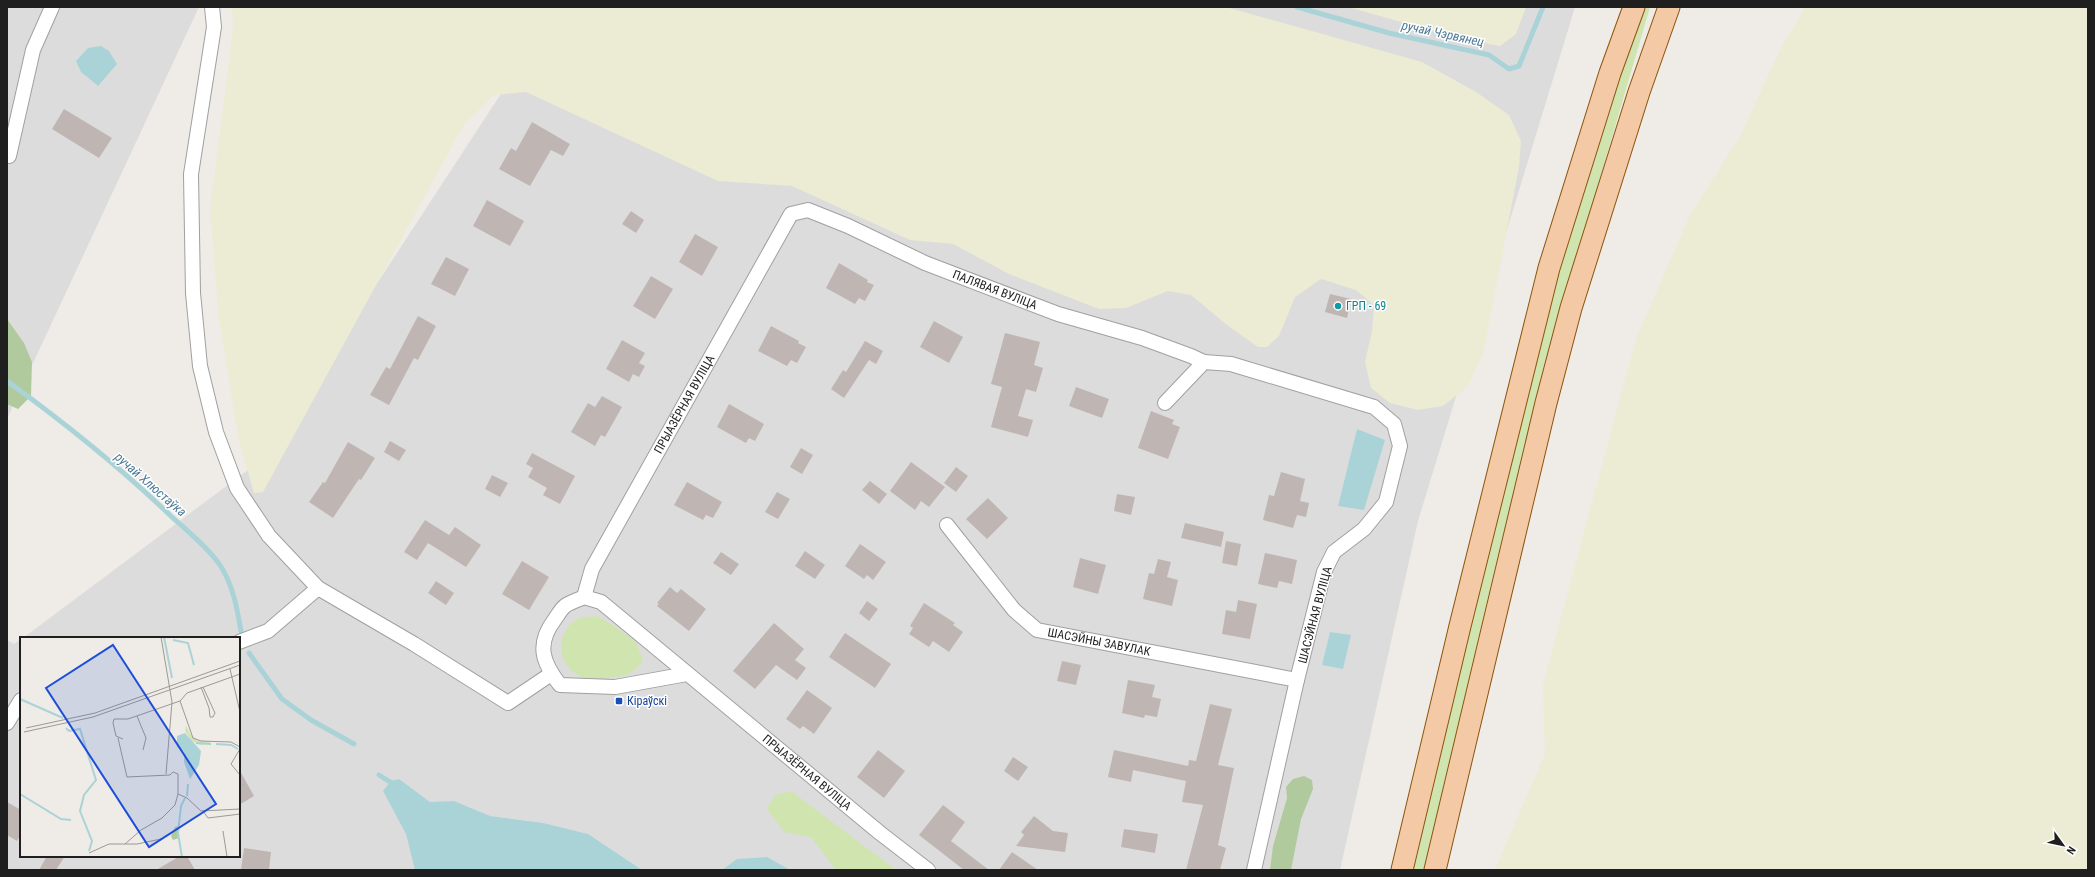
<svg xmlns="http://www.w3.org/2000/svg" width="2095" height="877" font-family="'Roboto Condensed',sans-serif">
  <style>
    .residential { fill: #dddcdc }
    .farmland { fill: #ecebd3 }
    .grass { fill: #d0e4b0 }
    .forest { fill: #b0ca9e }
    .water { fill: #aad3d8 }
    .lines { fill: none; stroke-linecap: round; stroke-linejoin: round }
    .stream { stroke: #aad3d8; stroke-width: 5 }
    .building { fill: #bfb6b3 }
    .minor-casing { stroke: #a0a0a0; stroke-width: 16 }
    .primary-casing { stroke: #8c540e; stroke-width: 23 }
    .minor { stroke: #fff; stroke-width: 14 }
    .primary { stroke: #f3c9a6; stroke-width: 21 }
    .culture-dot { fill: #0f9aa8; stroke: #fff; stroke-width: 1.5 }
    .transit-dot { fill: #1a4fb4; stroke: #fff; stroke-width: 1.5 }
    .labels { text-anchor: middle; stroke-width: 3; stroke-linejoin: round; paint-order: stroke }
    .street-label { font-size: 12px; fill: #1f1f1f; stroke: #fff }
    .culture-label { font-size: 12px; fill: #0d838f; stroke: #fff; text-anchor: start }
    .transit-label { font-size: 12px; fill: #164399; stroke: #fff; text-anchor: start }
    .water-label { font-size: 13px; font-style: italic; fill: #4d7a97; stroke: #fff }
    .inset-river { fill: none; stroke: #aad3d8; stroke-width: 2 }
    .inset-road { fill: none; stroke: #9c9996; stroke-width: 1 }
    .view { fill: #1d4ed8; fill-opacity: 0.15; stroke: #1d4ed8; stroke-width: 2 }
    .inset-edge { fill: none; stroke: #1f1f1f; stroke-width: 2 }
  </style>
  <rect width="100%" height="100%" fill="#efebe6"/>
  <path class="residential" d="M 7,7 L 199,7 L 7,419 Z
    M 565,7 L 1575,7 L 1418,521 L 1340,870 L 7,870 L 7,640 L 14,644 L 21,639 L 21,856 L 239,856 L 239,638 L 23,638 L 276,449 L 363,305 L 508,83 Z"/>
  <path class="farmland" d="M 232,7 L 1226,7 L 1422,62 L 1476,92 L 1509,115 L 1521,141 L 1519,167 L 1483,354 L 1467,387 L 1443,406 L 1418,410 L 1390,403 L 1371,388 L 1365,362 L 1372,331 L 1374,305 L 1356,290 L 1321,279 L 1295,297 L 1279,336 L 1267,347 L 1258,347 L 1227,325 L 1191,295 L 1168,291 L 1126,308 L 1099,309 L 1009,274 L 953,244 L 910,240 L 792,186 L 718,181 L 526,92 L 494,95 L 464,124 L 263,492 L 254,493 L 239,441 L 219,319 L 210,208 L 226,86 L 233,26 Z
    M 1348,7 L 1526,7 L 1516,34 L 1500,46 L 1458,38 Z
    M 1805,7 L 2088,7 L 2088,870 L 1495,870 L 1545,754 L 1543,685 L 1636,339 L 1691,213 L 1740,137 L 1779,52 Z"/>
  <path class="grass" d="M 1643,7 L 1650,7 L 1556,329 L 1498,555 L 1424,870 L 1411,870 L 1536,347 L 1599,135 Z
    M 597,616 L 613,625 L 636,642 L 643,660 C 636,673 625,677 611,677 C 603,678 594,680 586,678 C 557,672 552,631 579,618 C 584,616 592,617 597,616 Z
    M 791,791 L 896,870 L 836,870 L 811,837 L 784,832 L 767,809 L 775,795 Z"/>
  <path class="forest" d="M 7,319 L 24,343 L 32,362 L 31,396 L 18,409 L 7,404 Z
    M 1304,776 L 1312,780 L 1313,789 L 1301,819 L 1291,870 L 1270,870 L 1273,846 L 1287,798 L 1286,787 L 1293,779 Z"/>
  <path class="water" d="M 101,46 L 109,51 L 117,64 L 98,86 L 81,72 L 76,61 L 88,48 Z
    M 1357,429 L 1385,440 L 1364,510 L 1338,506 Z
    M 1330,632 L 1351,635 L 1343,669 L 1322,665 Z
    M 399,779 L 430,802 L 454,801 L 490,816 L 543,823 L 588,834 L 642,870 L 415,870 L 406,834 L 383,791 L 391,781 Z
    M 767,857 L 790,870 L 722,870 L 737,859 Z"/>
  <g class="lines">
    <path class="stream" d="M 1297,7 L 1389,33 L 1489,55 L 1509,69 L 1519,66 L 1543,7
      M 7,381 C 65,423 121,468 173,518 C 189,532 208,548 220,565 C 233,585 237,608 241,631
      M 249,653 L 282,699 L 311,720 L 354,744
      M 379,775 L 395,785"/>
  </g>
  <path class="building" d="M 64,109 L 112,138 L 99,158 L 52,129 Z
    M 532,122 L 570,144 L 563,156 L 551,150 L 530,186 L 499,169 L 511,148 L 516,151 Z
    M 487,200 L 524,221 L 510,246 L 473,226 Z
    M 631,211 L 644,220 L 636,233 L 622,224 Z
    M 695,234 L 718,247 L 702,276 L 679,262 Z
    M 446,257 L 469,269 L 455,296 L 431,284 Z
    M 839,263 L 868,280 L 867,282 L 874,285 L 865,301 L 859,298 L 855,304 L 826,288 Z
    M 651,276 L 673,289 L 655,319 L 633,306 Z
    M 1330,294 L 1351,299 L 1347,318 L 1325,312 Z
    M 418,316 L 436,326 L 418,360 L 414,358 L 389,405 L 370,395 L 386,367 L 390,369 Z
    M 934,321 L 963,337 L 949,363 L 920,347 Z
    M 771,326 L 799,341 L 798,343 L 806,347 L 797,363 L 791,360 L 787,366 L 758,351 Z
    M 1005,333 L 1040,342 L 1034,365 L 1043,368 L 1036,392 L 1026,389 L 1018,416 L 1033,420 L 1028,437 L 991,427 L 1002,387 L 991,384 Z
    M 622,340 L 645,353 L 639,363 L 645,366 L 639,377 L 633,374 L 629,382 L 606,369 Z
    M 865,341 L 883,351 L 876,364 L 869,360 L 844,398 L 831,389 L 843,370 L 846,372 Z
    M 1076,387 L 1109,399 L 1102,418 L 1069,406 Z
    M 602,396 L 622,407 L 605,437 L 601,435 L 595,446 L 571,432 L 588,403 L 595,407 Z
    M 729,404 L 764,424 L 755,441 L 749,438 L 746,443 L 717,427 Z
    M 1151,411 L 1174,420 L 1172,424 L 1180,427 L 1168,459 L 1138,448 Z
    M 390,441 L 406,450 L 399,461 L 384,452 Z
    M 348,442 L 375,458 L 361,480 L 359,479 L 333,518 L 309,502 L 323,482 L 325,483 Z
    M 801,448 L 813,455 L 802,474 L 790,467 Z
    M 532,453 L 575,476 L 560,504 L 543,495 L 547,488 L 528,477 L 533,468 L 526,464 Z
    M 911,462 L 945,487 L 929,507 L 921,501 L 915,510 L 890,491 Z
    M 956,467 L 968,476 L 956,492 L 944,483 Z
    M 1281,472 L 1305,479 L 1300,501 L 1309,503 L 1306,517 L 1297,515 L 1293,528 L 1263,520 L 1269,495 L 1274,496 Z
    M 492,475 L 508,483 L 500,497 L 485,489 Z
    M 870,481 L 887,494 L 879,504 L 862,490 Z
    M 687,482 L 722,502 L 713,518 L 706,515 L 703,520 L 674,505 Z
    M 777,492 L 790,499 L 778,519 L 765,512 Z
    M 1117,494 L 1135,497 L 1131,515 L 1114,511 Z
    M 988,498 L 1008,518 L 987,539 L 966,519 Z
    M 425,520 L 449,535 L 455,527 L 481,545 L 466,567 L 428,543 L 417,560 L 404,552 Z
    M 1185,523 L 1224,532 L 1221,547 L 1181,538 Z
    M 1226,541 L 1241,544 L 1237,566 L 1222,563 Z
    M 860,544 L 886,562 L 873,580 L 867,575 L 864,579 L 845,566 Z
    M 805,551 L 825,565 L 815,579 L 795,566 Z
    M 721,552 L 739,564 L 731,575 L 713,563 Z
    M 1265,553 L 1297,560 L 1292,584 L 1279,581 L 1277,588 L 1258,584 Z
    M 1080,558 L 1106,565 L 1098,594 L 1073,587 Z
    M 1158,559 L 1171,562 L 1167,577 L 1178,580 L 1172,606 L 1143,599 L 1149,573 L 1154,574 Z
    M 522,561 L 549,577 L 529,610 L 502,594 Z
    M 436,581 L 454,593 L 446,605 L 428,593 Z
    M 670,587 L 677,593 L 681,589 L 706,609 L 689,631 L 657,606 L 659,604 L 657,603 Z
    M 1238,600 L 1257,604 L 1250,639 L 1222,634 L 1226,610 L 1236,612 Z
    M 867,601 L 878,609 L 869,621 L 859,613 Z
    M 924,603 L 955,623 L 953,625 L 963,632 L 949,652 L 933,641 L 929,647 L 909,634 L 913,628 L 910,626 Z
    M 774,623 L 804,649 L 795,660 L 806,668 L 797,680 L 776,665 L 755,689 L 733,671 Z
    M 845,633 L 891,664 L 875,688 L 829,657 Z
    M 1062,661 L 1081,665 L 1076,685 L 1057,681 Z
    M 1128,680 L 1155,685 L 1152,697 L 1161,699 L 1157,717 L 1145,715 L 1144,718 L 1122,713 Z
    M 807,690 L 832,708 L 814,734 L 803,726 L 800,729 L 786,719 Z
    M 1210,704 L 1232,709 L 1218,765 L 1234,768 L 1218,845 L 1226,848 L 1220,870 L 1186,870 L 1203,805 L 1182,802 L 1186,781 L 1133,770 L 1131,782 L 1108,777 L 1114,750 L 1188,766 L 1189,760 L 1196,761 Z
    M 878,750 L 905,771 L 884,798 L 857,777 Z
    M 1013,757 L 1028,767 L 1018,781 L 1004,771 Z
    M 239,769 L 254,796 L 239,805 Z
    M 7,802 L 21,810 L 21,834 L 17,841 L 7,835 Z
    M 943,805 L 965,822 L 951,841 L 989,870 L 964,870 L 919,835 Z
    M 1034,816 L 1053,831 L 1068,833 L 1065,852 L 1016,846 L 1024,835 L 1021,832 Z
    M 1124,829 L 1158,834 L 1155,853 L 1121,847 Z
    M 244,848 L 271,852 L 269,870 L 241,870 Z
    M 1012,852 L 1038,870 L 999,870 Z
    M 47,856 L 65,856 L 56,870 L 39,870 Z
    M 180,856 L 187,856 L 195,870 L 156,870 Z"/>
  <g class="lines">
    <g class="minor-casing">
      <g id="minor">
        <path d="M 212,7 L 214,27 L 191,174 L 193,293 L 200,366 L 216,432 L 237,488 L 269,536 L 318,588 L 414,644 L 508,703 L 551,674"/>
        <path d="M 9,156 L 33,50 L 52,7"/>
        <path d="M 1165,403 L 1204,362 L 1231,364 L 1374,407 L 1394,424 L 1400,446 L 1386,502 L 1364,529 L 1334,552 L 1324,572 L 1297,680 L 1254,870"/>
        <path id="s1" d="M 947,525 L 1014,610 L 1037,630 L 1297,680"/>
        <path id="s2" d="M 584,597 L 592,569 L 791,214 L 808,210 L 848,226 L 925,263 L 1058,314 L 1142,338 L 1191,356 L 1204,362"/>
        <path d="M 239,642 L 268,631 L 318,588"/>
        <path id="s3" d="M 687,674 L 615,687 L 560,685 C 542,662 536,644 555,619 C 558,615 561,609 565,606 C 570,602 578,600 584,597 L 601,602 L 880,833 L 928,870"/>
        <path d="M 7,723 L 21,700"/>
      </g>
    </g>
    <g class="primary-casing">
      <path id="primary" d="M 1402,870 L 1460,626 L 1549,268 L 1610,73 L 1634,7
        M 1435,870 L 1546,403 L 1571,308 L 1639,92 L 1669,7"/>
    </g>
    <use href="#minor" class="minor"/>
    <use href="#primary" class="primary"/>
  </g>
  <circle class="culture-dot" cx="1338" cy="306" r="4"/>
  <rect class="transit-dot" x="615" y="697" width="8" height="8" rx="2"/>
  <g class="labels">
    <g class="street-label">
      <text dy="4" stroke="none"><textPath href="#s2" startOffset="657">ПАЛЯВАЯ ВУЛІЦА</textPath></text>
      <text dy="4" stroke="none"><textPath href="#s2" startOffset="218">ПРЫАЗЁРНАЯ ВУЛІЦА</textPath></text>
      <text transform="translate(1315 615) rotate(-75)" y="4">ШАСЭЙНАЯ ВУЛІЦА</text>
      <text dy="4" stroke="none"><textPath href="#s1" startOffset="202">ШАСЭЙНЫ ЗАВУЛАК</textPath></text>
      <text dy="4" stroke="none"><textPath href="#s3" startOffset="524">ПРЫАЗЁРНАЯ ВУЛІЦА</textPath></text>
    </g>
    <g class="culture-label">
      <text x="1346" y="310">ГРП - 69</text>
    </g>
    <g class="transit-label">
      <text x="627" y="705">Кіраўскі</text>
    </g>
    <g class="water-label">
      <text transform="translate(1443 33) rotate(12)" y="5">ручай Чэрвянец</text>
      <text transform="translate(151 484) rotate(41)" y="5">ручай Хлюстаўка</text>
    </g>
  </g>
  <g transform="translate(20 637)">
    <rect width="220" height="220" fill="#efebe6"/>
    <path d="M 166,89 L 171,98 L 177,103 L 190,105 L 190,107 L 180,108 L 172,104 L 165,94 Z" fill="#d0e4b0"/>
    <path d="M 159,189 L 159,201 L 153,203 L 151,199 L 155,190 Z" fill="#b0ca9e"/>
    <path d="M 165,96 L 181,114 L 179,128 L 170,142 L 164,125 L 164,115 L 157,110 L 157,99 Z" fill="#aad3d8"/>
    <path class="inset-river" d="M 144,0 L 152,41M 153,3 L 168,6 L 174,28M 0,62 L 43,81M 46,91 L 49,94 L 60,92 L 76,143 L 64,158 L 60,174 L 72,204 L 69,214M 176,106 L 191,107M 196,107 L 211,108 L 218,112M 0,157 L 41,182 L 51,183M 167,159 L 168,147M 162,220 L 158,196 L 161,169 L 165,161"/>
    <path class="inset-road" d="M 141,0 L 152,65 L 146,137M 210,32 L 220,75M 220,37 L 167,56 L 160,64 L 173,101 L 181,104 L 211,105 L 220,110M 181,50 L 189,71 L 190,80 L 193,80 L 195,76 L 183,50M 117,79 L 126,101 L 123,113M 6,91 L 75,76 L 220,24M 4,95 L 73,80 L 220,28M 98,101 L 107,140 L 150,138 L 153,135M 103,102 L 96,99 L 93,86 L 94,82 L 108,82 L 160,64M 220,112 L 211,127 L 220,138M 158,157 L 167,161 L 181,174 L 220,172M 183,174 L 188,181 L 220,177M 203,194 L 207,220M 105,207 L 121,193 L 142,181 L 155,168 L 158,157 L 158,137 L 153,135M 69,216 L 89,207 L 117,207 L 141,202"/>
    <path class="view" d="M 93,8 L 196,167 L 129,210 L 26,51 Z"/>
    <rect width="220" height="220" class="inset-edge"/>
  </g>
  <rect width="2095" height="877" fill="none" stroke="#1f1f1f" stroke-width="16"/>
  <g transform="translate(2063 845) rotate(123)" stroke="#ffffff" stroke-width="3" paint-order="stroke">
  <path d="M0-3L7 15L0 10L-7 15Z" fill="#1f1f1f"/>
  <text y="-6" font-size="11" font-weight="bold" text-anchor="middle" fill="#1f1f1f">N</text>
  </g>
</svg>
